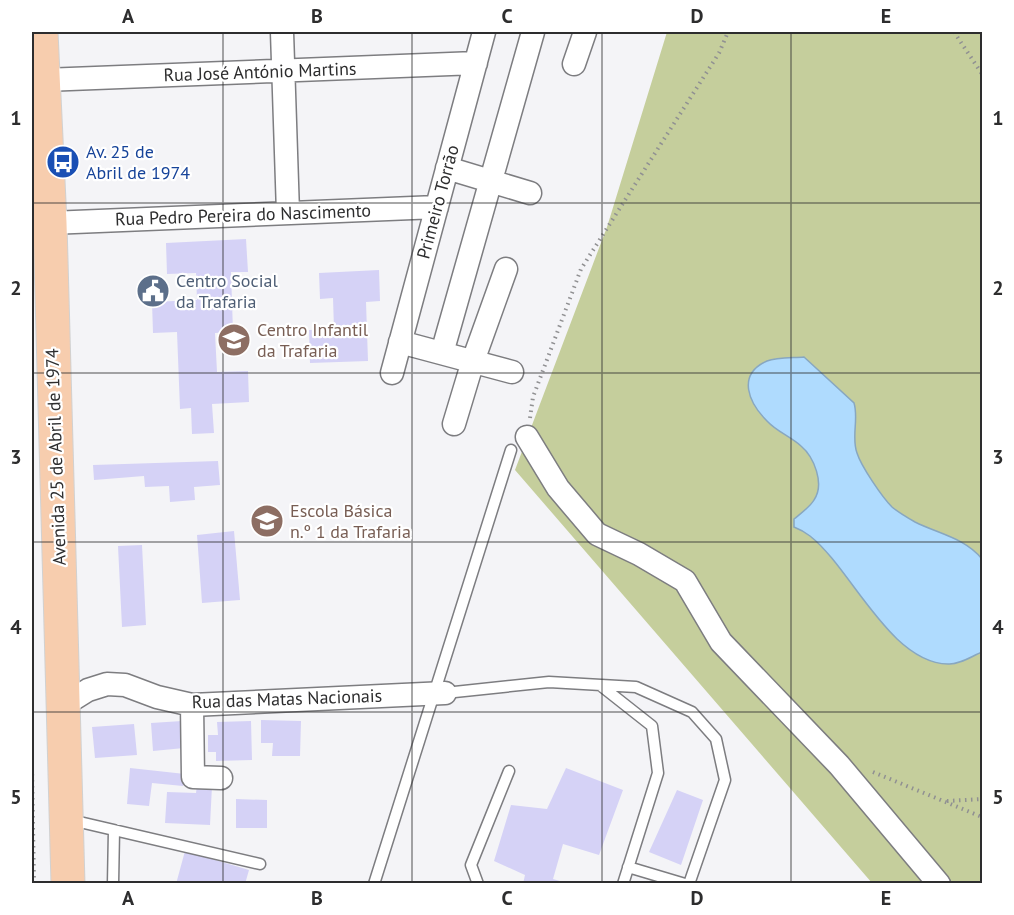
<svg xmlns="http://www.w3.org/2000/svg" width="1014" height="915" font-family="'PT Sans',sans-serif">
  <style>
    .green { fill: #c5ce9c }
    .water { fill: #afdbfe; stroke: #88a7c0; stroke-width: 1.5 }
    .building { fill: #d5d2f6 }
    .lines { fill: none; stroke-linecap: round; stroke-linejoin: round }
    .lane-casing { stroke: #7d7d80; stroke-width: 13 }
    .street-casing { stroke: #7d7d80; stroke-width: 25 }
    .primary-casing { stroke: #d1d1d1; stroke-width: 35 }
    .path { stroke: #909092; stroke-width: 4; stroke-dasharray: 1.5 4.5; stroke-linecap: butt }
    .lane { stroke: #fff; stroke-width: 10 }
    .street { stroke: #fff; stroke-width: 22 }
    .primary { stroke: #f7cdae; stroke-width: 33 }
    .grid { fill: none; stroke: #2d2d2e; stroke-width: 1.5; stroke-opacity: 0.55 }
    .labels { text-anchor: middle; stroke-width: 4.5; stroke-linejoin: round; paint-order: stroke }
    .street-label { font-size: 18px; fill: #2d2d2e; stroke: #fff }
    .transit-label { font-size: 18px; fill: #164399; stroke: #fff; text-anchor: start }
    .service-label { font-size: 18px; fill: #4e5e75; stroke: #fff; text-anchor: start }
    .education-label { font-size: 18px; fill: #785e54; stroke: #fff; text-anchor: start }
    .neatline { fill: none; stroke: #2d2d2e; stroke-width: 2 }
    .grid-label { font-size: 20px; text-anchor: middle; font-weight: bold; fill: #2d2d2e }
  </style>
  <rect width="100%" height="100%" fill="#f4f4f7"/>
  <path class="green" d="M 667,32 L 982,32 L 982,883 L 872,883 L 515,470 L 607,227 Z"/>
  <path class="water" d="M 804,357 L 854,403 C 859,419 851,437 857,453 C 861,466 882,497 892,507 C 898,512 908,518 915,522 C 939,534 965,538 982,559 L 982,652 C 972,656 959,665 948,664 C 890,663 851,568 810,536 C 805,532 799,529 794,527 L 794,519 C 800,514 810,507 814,500 C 825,484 814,457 801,446 C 791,437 776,431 767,421 C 749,403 736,375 767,361 C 777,357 793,358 804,357 Z"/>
  <path class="building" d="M 246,239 L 248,272 L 231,272 L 233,332 L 215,333 L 217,372 L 248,371 L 249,402 L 212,404 L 214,433 L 192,434 L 191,408 L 180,409 L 177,332 L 153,333 L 152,302 L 197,300 L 196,273 L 167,274 L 166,243 Z
    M 379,270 L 380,301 L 366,302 L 368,361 L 310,363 L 309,330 L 334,329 L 333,298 L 320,299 L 319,273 Z
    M 218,461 L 220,485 L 194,487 L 195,500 L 170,502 L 169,486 L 145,487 L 144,476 L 94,480 L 93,465 Z
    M 234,531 L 240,600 L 202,603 L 197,535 Z
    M 142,545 L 146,625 L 122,627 L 118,546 Z
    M 261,720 L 301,721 L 300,756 L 272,756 L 273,743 L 261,743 Z
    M 182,721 L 184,748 L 153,751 L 151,723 Z
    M 251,721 L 252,760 L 216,761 L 216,752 L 208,752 L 208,735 L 218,735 L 217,722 Z
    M 134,724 L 137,755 L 95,758 L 92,727 Z
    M 130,768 L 185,774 L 183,786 L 152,783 L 149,806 L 127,804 Z
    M 566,768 L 623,790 L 599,855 L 563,844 L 553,879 L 570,884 L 523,884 L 525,875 L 494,861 L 511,805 L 547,809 Z
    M 197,785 L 212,786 L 210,825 L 165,823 L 167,792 L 196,793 Z
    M 677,790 L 703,800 L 681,865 L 649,852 Z
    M 236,799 L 267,800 L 267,828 L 236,828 Z
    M 185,851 L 249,870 L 245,884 L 176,884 Z"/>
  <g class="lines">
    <g class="lane-casing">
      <path id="lane" d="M 600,685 L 652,726 L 658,773 L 623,884
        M 445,693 L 549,682 L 636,687 L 692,712 L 716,739 L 725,780 L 689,884
        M 71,820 L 260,864
        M 628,867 L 685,884
        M 113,884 L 114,830
        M 374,884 L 511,450
        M 478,884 L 471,865 L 509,771"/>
    </g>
    <g class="street-casing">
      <path id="street" d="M 282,32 L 288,213
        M 574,64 L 585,32
        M 44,80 L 476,63
        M 447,168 L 530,193
        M 50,223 L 437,207
        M 400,342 L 512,372
        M 442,353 L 533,32
        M 392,373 L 484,32
        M 454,424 L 473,361 L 506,269
        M 527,437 L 558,488 L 597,534 L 639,554 L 685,581 L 721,642 L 839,765 L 939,884
        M 64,705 L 88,690 L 107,684 L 125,685 L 157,697 L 192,705 L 445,693
        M 192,705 L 193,777 L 221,778"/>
    </g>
    <g class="primary-casing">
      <path id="primary" d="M 41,32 L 50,223 L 68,884"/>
    </g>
    <path class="path" d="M 954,32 L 982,74
      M 530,418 L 533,397 L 581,269 L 719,53 L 728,32
      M 32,768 L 34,884
      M 873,772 L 982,817
      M 947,801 L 982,799"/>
    <use href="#lane" class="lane"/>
    <use href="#street" class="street"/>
    <use href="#primary" class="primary"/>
  </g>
  <path class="grid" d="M 223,32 L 223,884M 412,32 L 412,884M 602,32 L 602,884M 791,32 L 791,884M 32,203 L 982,203M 32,373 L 982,373M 32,542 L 982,542M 32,712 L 982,712"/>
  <defs>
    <g id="bus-disc" transform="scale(1.725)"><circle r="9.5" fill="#1a4fb4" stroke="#fff"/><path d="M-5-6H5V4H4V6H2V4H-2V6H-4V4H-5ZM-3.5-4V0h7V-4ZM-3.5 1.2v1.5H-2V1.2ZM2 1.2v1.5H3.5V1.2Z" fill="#fff"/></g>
    <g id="civic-disc" transform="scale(1.725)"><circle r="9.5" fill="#5c6f8a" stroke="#fff"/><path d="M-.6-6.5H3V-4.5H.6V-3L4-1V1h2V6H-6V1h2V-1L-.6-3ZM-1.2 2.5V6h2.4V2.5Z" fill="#fff"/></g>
    <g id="school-disc" transform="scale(1.725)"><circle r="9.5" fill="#8d6e63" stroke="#fff"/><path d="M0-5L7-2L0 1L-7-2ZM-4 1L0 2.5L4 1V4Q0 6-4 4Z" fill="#fff"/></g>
  </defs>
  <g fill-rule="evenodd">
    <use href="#bus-disc" x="63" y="162"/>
    <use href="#civic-disc" x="153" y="291"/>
    <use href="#school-disc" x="234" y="340"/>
    <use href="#school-disc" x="267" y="521"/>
  </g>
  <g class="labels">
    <g class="street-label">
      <text transform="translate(260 72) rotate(-2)" y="6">Rua José António Martins</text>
      <text transform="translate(438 202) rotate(-75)" y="6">Primeiro Torrão</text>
      <text transform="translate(243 215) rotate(-2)" y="6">Rua Pedro Pereira do Nascimento</text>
      <text transform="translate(56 457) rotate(-92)" y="6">Avenida 25 de Abril de 1974</text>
      <text transform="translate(287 699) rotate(-2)" y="6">Rua das Matas Nacionais</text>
    </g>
    <g class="transit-label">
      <text x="86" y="158">Av. 25 de<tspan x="86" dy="21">Abril de 1974</tspan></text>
    </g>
    <g class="service-label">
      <text x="176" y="287">Centro Social<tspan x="176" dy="21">da Trafaria</tspan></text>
    </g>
    <g class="education-label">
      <text x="257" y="336">Centro Infantil<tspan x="257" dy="21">da Trafaria</tspan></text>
      <text x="290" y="517">Escola Básica<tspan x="290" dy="21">n.º 1 da Trafaria</tspan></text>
    </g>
  </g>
  <rect width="1014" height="915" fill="none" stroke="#ffffff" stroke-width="66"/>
  <rect x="33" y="33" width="948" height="849" class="neatline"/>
  <g class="grid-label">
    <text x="128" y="23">A</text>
    <text x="317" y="23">B</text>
    <text x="507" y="23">C</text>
    <text x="697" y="23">D</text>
    <text x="886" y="23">E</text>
    <text x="16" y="125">1</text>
    <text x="998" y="125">1</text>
    <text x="16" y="295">2</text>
    <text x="998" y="295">2</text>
    <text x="16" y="464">3</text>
    <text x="998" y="464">3</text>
    <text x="16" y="634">4</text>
    <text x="998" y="634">4</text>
    <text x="16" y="804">5</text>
    <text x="998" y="804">5</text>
    <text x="128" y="905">A</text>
    <text x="317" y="905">B</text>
    <text x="507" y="905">C</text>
    <text x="697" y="905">D</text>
    <text x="886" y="905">E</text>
  </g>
</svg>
